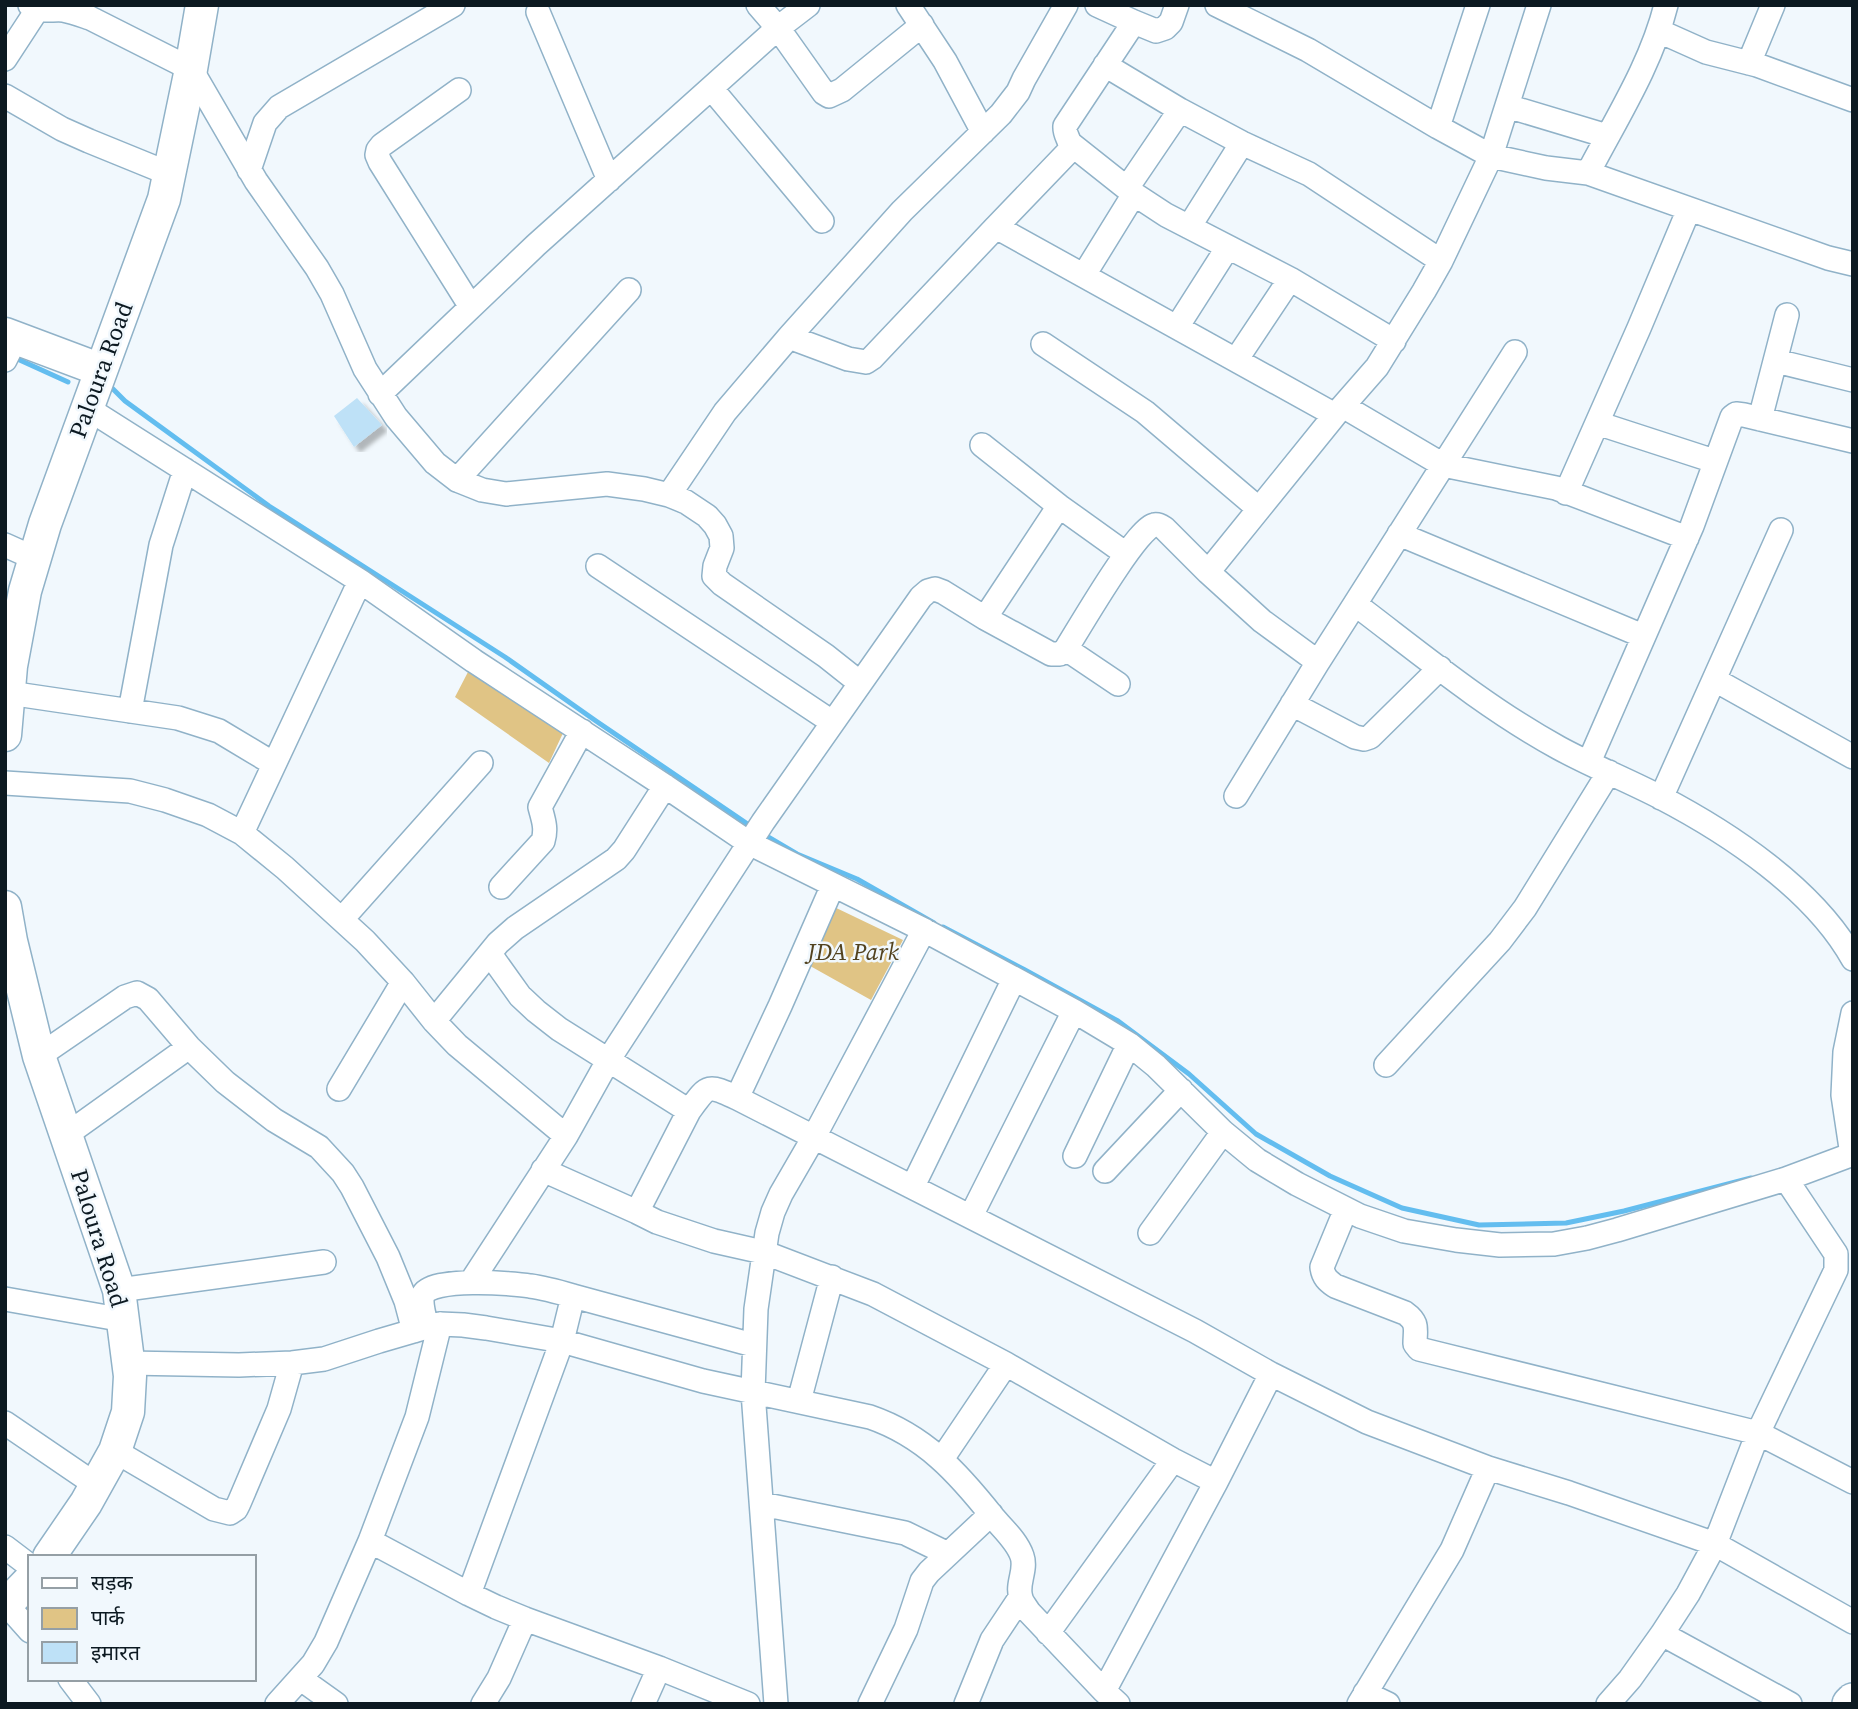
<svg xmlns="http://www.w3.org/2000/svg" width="1858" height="1709" font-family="'Source Serif 4','Noto Sans Devanagari',serif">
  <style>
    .green { fill: #e0c485 }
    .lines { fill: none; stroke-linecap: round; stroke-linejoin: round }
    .stream { stroke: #63bdef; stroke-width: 5 }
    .building { fill: #bee1f7; filter: url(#shadow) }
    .street-casing { stroke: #90b2c8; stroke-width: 26 }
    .secondary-casing { stroke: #90b2c8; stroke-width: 35 }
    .primary-casing { stroke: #90b2c8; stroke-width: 38 }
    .street { stroke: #fff; stroke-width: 23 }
    .secondary { stroke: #fff; stroke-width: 32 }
    .primary { stroke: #fff; stroke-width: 35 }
    .labels { text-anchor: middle; stroke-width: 5; stroke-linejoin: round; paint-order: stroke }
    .street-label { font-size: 24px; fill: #0c1921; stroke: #f1f8fd }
    .park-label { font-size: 24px; font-style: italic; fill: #52421e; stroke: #f1f8fd }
  </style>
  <defs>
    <filter id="shadow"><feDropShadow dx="6" dy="6" stdDeviation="2" flood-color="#0004"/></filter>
  </defs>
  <rect width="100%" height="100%" fill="#f1f8fd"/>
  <path class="green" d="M 468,672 L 563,733 L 549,763 L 455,697 Z
    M 830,905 L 903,940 L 871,1000 L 803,962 Z"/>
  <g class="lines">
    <path class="stream" d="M 13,357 L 68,382
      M 112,388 L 125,401 L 269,506 L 505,657 L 596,721 L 752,827
      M 763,834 L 797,854 L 857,879 L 934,923
      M 943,927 L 1025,970 L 1118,1021 L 1189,1074 L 1256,1134 L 1330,1176 L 1402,1208 L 1479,1225 L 1566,1223 L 1624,1211 L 1751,1178"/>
  </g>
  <path class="building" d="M 357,398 L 382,425 L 354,447 L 334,416 Z"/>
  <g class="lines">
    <g class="street-casing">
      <path id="street" d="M 30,5 C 41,13 51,9 63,10 C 73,12 81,15 90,18 L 191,69 L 256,181 L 317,268 L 332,294 L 365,369 L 396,417 L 435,463 L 457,480 L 482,490 L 506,494 L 607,484 L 644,489 L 669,495 L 686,502 L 707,516 L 715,525 L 721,536 L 722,548 L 715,566 L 714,576 L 722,584 L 826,656 L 860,683
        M 758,5 L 778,28 L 824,93 L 829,96 L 842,90 L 922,25
        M 908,5 L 945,61 L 983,132
        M 1097,5 L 1134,22 L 1156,31 L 1165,28 L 1171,22 L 1177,5
        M 1217,5 L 1308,50 L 1438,127 L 1491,156 L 1546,168 L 1588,173 L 1828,258 L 1853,264
        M 538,12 L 609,180
        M 1659,31 L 1706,52 L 1757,65 L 1853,100
        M 5,59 L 37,10
        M 1749,63 L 1773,5
        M 1105,65 L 1180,110 L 1242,143 L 1309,174 L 1441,261
        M 711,88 L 822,221
        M 459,90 L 382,145 L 378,150 L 377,155 L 380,162 L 471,307
        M 5,96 L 62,129 L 89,141 L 170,174
        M 1507,106 L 1607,136
        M 1438,127 L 1478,5
        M 1071,144 L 1134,194 L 1166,215 L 1290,279 L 1394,341
        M 249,170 L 265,123 L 279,107 L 453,5
        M 1588,173 C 1616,119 1651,65 1666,5
        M 1127,188 L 1180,110
        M 996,227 L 1070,150 C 1072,141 1064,136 1065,126 L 1134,22
        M 1189,227 L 1242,143
        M 1084,275 L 1134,194
        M 1177,327 L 1228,247
        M 789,337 L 902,211 L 1001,114 L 1018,92 L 1024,79 L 1066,5
        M 1043,344 L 1145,412 L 1259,509
        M 5,360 L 16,338
        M 1236,360 L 1290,279
        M 1776,361 L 1853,380
        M 380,394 L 536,245 L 778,28 L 808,5
        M 1343,406 L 1443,465 L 1556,488 L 1687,538
        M 87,408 L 360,581 L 474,661 L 665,786 L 749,843 L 924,930 L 1074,1011 L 1129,1044 L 1156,1066 L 1223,1132 L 1257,1160 L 1297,1184 L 1360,1216 L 1404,1231 L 1456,1240 L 1500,1245 L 1554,1244 L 1587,1238 L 1617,1230 L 1786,1179 L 1853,1154
        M 1760,419 L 1787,315
        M 1597,423 L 1714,461
        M 982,445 L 1059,506
        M 457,480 L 629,290
        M 1566,493 L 1639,328 L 1689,209
        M 669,495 L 725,412 L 789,337 L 848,359 L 866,362 L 872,358 L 996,227 L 1335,415
        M 1399,534 L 1643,636
        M 5,545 L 34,558
        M 598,566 L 832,722
        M 1208,572 L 1262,621 L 1318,662 L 1355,604 C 1421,654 1486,708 1559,748 C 1592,766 1627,780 1660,797 C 1729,833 1814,889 1853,959
        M 1355,604 L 1515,352
        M 985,618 L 1059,506 L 1126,554
        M 1066,649 L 1118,684
        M 1715,680 L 1853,757
        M 9,693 L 178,718 L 219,731 L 274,764
        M 1292,704 L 1355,737 L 1364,739 L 1370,737 L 1440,668
        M 130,711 L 161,545 L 185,470
        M 1589,762 L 1692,526 L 1732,417 L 1736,414 L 1744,415 L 1853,441
        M 5,783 L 130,791 L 165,800 L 208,815 L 242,833 L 285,868 L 365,941 L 403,982 L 434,1021 L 457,1045 L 566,1136
        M 1236,796 L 1318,662
        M 1661,798 L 1781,530
        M 242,833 L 360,581
        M 501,887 L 543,841 C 547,828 543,819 540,807 L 582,731
        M 342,919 L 481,763
        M 490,954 L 520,996 L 536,1011 L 559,1029 L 689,1111 L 637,1212 L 657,1222 L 714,1241 L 763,1252 L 873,1294 L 1006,1364 L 1173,1460 L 1216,1482
        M 434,1021 L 498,943 L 515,928 L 616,859 L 624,850 L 665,786
        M 39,1056 L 125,997 L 137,993 L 148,999 L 189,1047 L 225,1082 L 274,1120 L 319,1147 L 343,1173 L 352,1187 L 388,1257 L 406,1301 L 414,1331
        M 1386,1065 L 1500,941 L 1525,908 L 1609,772
        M 339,1089 L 403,982
        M 737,1098 L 1195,1331 L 1271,1374 L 1367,1422 L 1488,1468 L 1569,1493 L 1715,1544 L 1853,1622
        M 689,1111 C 708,1085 707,1084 737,1098 L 780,1006 L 833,885
        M 66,1135 L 189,1047
        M 1852,1155 L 1843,1095 L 1845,1052 L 1853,1013
        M 1075,1156 L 1129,1044
        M 543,1170 L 637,1212
        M 1105,1171 L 1181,1090
        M 1786,1179 L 1836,1254 L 1836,1270 L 1758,1433 L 1853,1482
        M 913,1186 L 1014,979
        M 1346,1209 L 1322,1267 C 1323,1277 1328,1281 1335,1286 L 1405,1313 C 1419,1323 1415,1329 1415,1344 L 1419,1349 L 1758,1433 L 1715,1544 L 1688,1594 L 1662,1634 L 1630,1679 L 1608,1704
        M 971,1216 L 1074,1011
        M 1150,1233 L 1223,1132
        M 471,1282 L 566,1136 L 609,1059 L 763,822 L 921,597 L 928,591 L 935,589 L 943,592 L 985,618 L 1051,654 L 1060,654 L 1066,649 C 1078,630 1137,528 1154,525 C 1158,524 1161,526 1164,528 L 1208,572 L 1335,415 L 1377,367 L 1424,291 L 1441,261 L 1491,156 L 1539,5
        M 119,1290 L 324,1262
        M 5,1299 L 124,1320
        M 427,1327 C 425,1319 420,1303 423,1295 C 430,1277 513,1283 530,1286 C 545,1288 559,1292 573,1296
        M 128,1363 L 239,1365 L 292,1363 L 324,1359 L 379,1341 L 427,1327 L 440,1324 L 463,1325 L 486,1328 L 562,1341 L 703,1381 L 870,1417 C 925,1436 958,1473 993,1517 C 1003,1529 1017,1541 1022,1556 C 1027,1570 1016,1584 1021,1598 C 1022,1603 1027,1608 1029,1612 L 1104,1691 L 1118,1704
        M 799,1401 L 832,1277
        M 5,1423 L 96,1485
        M 115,1451 L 214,1509 L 230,1513 L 236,1509 L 239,1503 L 279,1409 L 292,1363
        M 942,1459 L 1006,1364
        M 762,1504 L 905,1533 L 948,1554
        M 370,1541 L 469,1594 L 496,1607 L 525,1619 L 659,1668 L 748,1704
        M 5,1547 L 30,1566
        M 469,1594 L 562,1341 L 573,1296 L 753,1345
        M 7,1605 L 30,1631
        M 1048,1633 L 1173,1460
        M 1662,1634 L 1790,1704
        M 70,1679 L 89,1704
        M 301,1679 L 336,1704
        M 1104,1691 L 1216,1482 L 1271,1374
        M 1365,1693 L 1388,1704
        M 277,1704 L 313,1664 L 326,1642 L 370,1541 L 417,1417 L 440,1324
        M 483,1704 L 499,1678 L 525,1619
        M 643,1704 L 659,1668
        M 776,1704 L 753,1392 L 756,1309 L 767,1233 L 773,1212 L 781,1194 L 814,1137 L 924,930
        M 870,1704 L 906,1629 L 922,1581 L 929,1572 L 991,1514
        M 966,1704 L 992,1640 L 1020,1598
        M 1359,1704 L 1452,1550 L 1488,1468"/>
    </g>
    <g class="secondary-casing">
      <path id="secondary" d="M 5,334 L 101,370
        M 5,735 L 11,666 L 25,591 L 45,524 L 164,199 L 191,69 L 202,5
        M 5,907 L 11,941 L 39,1056 L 119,1290 L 130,1376 L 128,1412 L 115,1451 L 86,1503 L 49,1557
        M 5,1606 L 30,1580"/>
    </g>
    <g class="primary-casing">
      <path id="primary" d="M 1850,1704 L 1853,1701"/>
    </g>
    <use href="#street" class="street"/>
    <use href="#secondary" class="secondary"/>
    <use href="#primary" class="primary"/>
  </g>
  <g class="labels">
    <g class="street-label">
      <text transform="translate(101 370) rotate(-70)" y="8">Paloura Road</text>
      <text transform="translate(99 1238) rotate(73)" y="8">Paloura Road</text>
    </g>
    <g class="park-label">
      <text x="853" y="960">JDA Park</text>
    </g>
  </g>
  <rect width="1858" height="1709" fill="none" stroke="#0c1921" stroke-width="14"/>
  <rect x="28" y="1555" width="228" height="126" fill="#f1f8fd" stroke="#959fa5" stroke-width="2"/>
  <rect x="42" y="1578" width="35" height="10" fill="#ffffff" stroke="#959fa5" stroke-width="2"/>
  <text x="91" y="1590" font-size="21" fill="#0c1921">सड़क</text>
  <rect x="42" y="1608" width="35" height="21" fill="#e0c485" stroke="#959fa5" stroke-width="2"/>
  <text x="91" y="1625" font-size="21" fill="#0c1921">पार्क</text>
  <rect x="42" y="1642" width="35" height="21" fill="#bee1f7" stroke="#959fa5" stroke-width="2"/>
  <text x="91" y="1660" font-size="21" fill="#0c1921">इमारत</text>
</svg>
